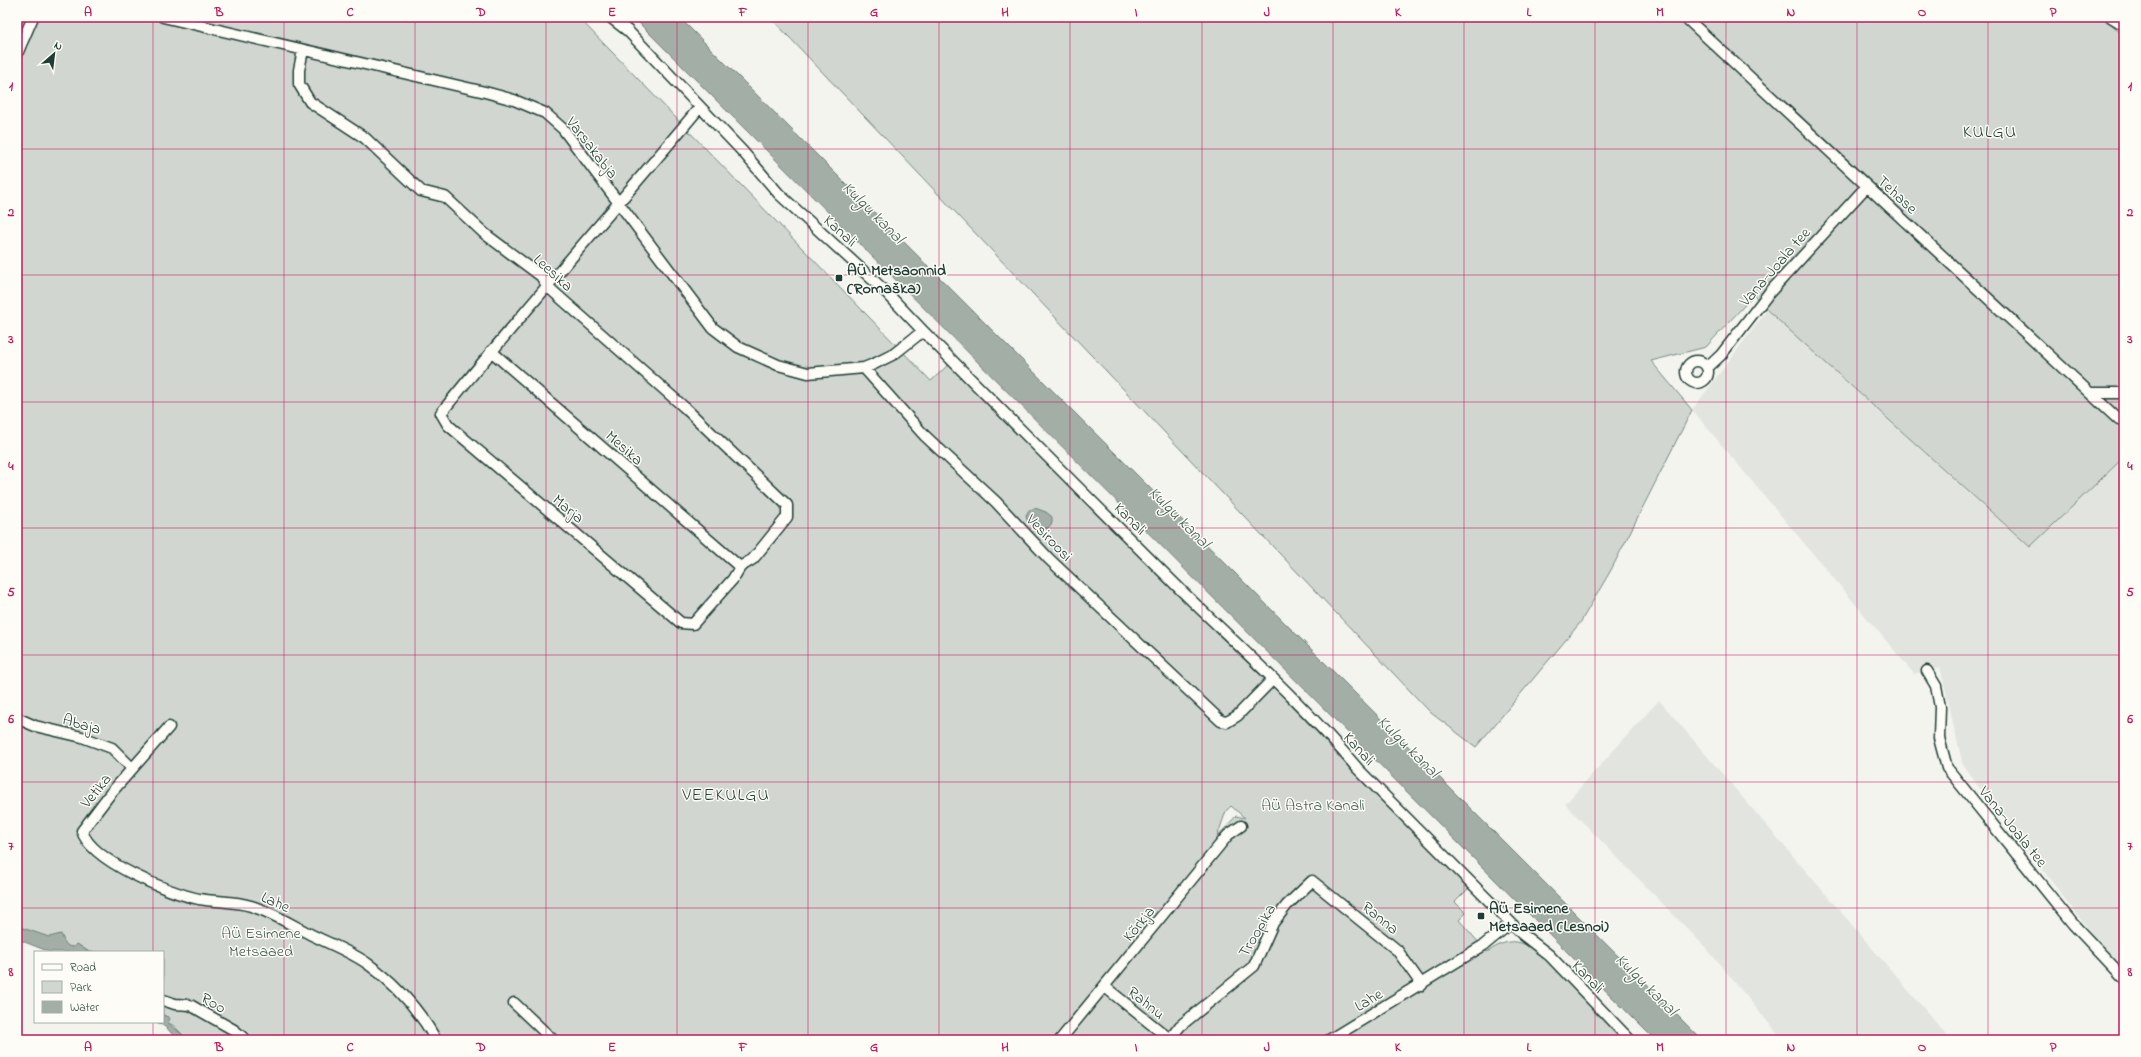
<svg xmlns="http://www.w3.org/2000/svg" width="2141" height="1057" font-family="'Indie Flower',sans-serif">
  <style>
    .built { fill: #e2e5df }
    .green { fill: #d1d6d1; stroke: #788a82; fill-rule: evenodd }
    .water { fill: #a3aea7; stroke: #6e8179 }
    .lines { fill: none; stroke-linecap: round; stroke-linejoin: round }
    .minor-casing { stroke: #1f3d34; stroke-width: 13 }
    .minor { stroke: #fdfcf7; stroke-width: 10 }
    .grid { fill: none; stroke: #c2185b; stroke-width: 1; stroke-opacity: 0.55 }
    .poi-dot { fill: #1f3d34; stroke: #fdfcf7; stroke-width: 1.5 }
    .labels { text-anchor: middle; stroke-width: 3; stroke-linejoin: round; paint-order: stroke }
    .street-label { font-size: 16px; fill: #1f3d34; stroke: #fdfcf7 }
    .poi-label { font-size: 16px; font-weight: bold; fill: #1f3d34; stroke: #fdfcf7; text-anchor: start }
    .park-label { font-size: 16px; fill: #435c53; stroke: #fdfcf7 }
    .water-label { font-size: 17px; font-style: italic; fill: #475f56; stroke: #fdfcf7 }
    .quarter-label { font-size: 18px; letter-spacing: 1px; fill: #1f3d34; stroke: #fdfcf7 }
    .neatline { fill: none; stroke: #c2185b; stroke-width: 1.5 }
    .grid-label { font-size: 13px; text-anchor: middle; font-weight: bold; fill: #c2185b }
  </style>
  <rect width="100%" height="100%" fill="#f4f4ef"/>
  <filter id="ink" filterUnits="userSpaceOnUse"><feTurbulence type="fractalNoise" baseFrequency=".025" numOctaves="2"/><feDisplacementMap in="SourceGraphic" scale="8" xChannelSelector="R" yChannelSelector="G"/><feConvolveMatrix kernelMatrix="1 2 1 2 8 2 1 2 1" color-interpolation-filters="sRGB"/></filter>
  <g filter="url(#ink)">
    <path class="built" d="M 1767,310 L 2029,547 L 2124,457 L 2124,967 L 2104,950 L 1963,766 L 1940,667 L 1914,674 L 1692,410 Z
      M 1659,700 L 1951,1040 L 1783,1040 L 1706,948 L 1565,804 Z"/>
    <path class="green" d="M 17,17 L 578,17 L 931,381 L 949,364 L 1325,738 L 1470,887 L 1455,902 L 1466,913 L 1459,920 L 1487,952 C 1498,945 1508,939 1521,943 C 1542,948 1605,1021 1623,1040 L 187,1039 L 173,1025 L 168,1023 L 170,1018 L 163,1015 L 163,952 L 89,952 L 77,944 L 73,947 L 69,947 L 17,926 ZM 1231,806 L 1245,818 L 1236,816 L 1217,837 L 1226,811 Z
      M 770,17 L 2105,17 L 2124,37 L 2124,457 L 2030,547 L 1767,310 L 1754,295 L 1706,347 L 1651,361 L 1692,410 L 1611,570 L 1580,623 L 1476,747 L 1431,713 Z"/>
    <path class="water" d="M 633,17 L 679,17 L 1702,1040 L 1655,1040 Z
      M 1035,508 L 1046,512 L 1052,517 L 1052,523 L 1048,528 L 1042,529 L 1028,522 L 1026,517 L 1028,511 Z
      M 17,926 L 49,937 L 61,934 C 64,940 65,947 73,947 L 77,944 L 89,952 L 50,952 L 17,939 Z
      M 163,1015 L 170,1018 L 168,1023 L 189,1040 L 177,1040 L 167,1028 L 157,1022 L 163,1022 Z"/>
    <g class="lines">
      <g class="minor-casing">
        <path id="minor" d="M 163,17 L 485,92 L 514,100 L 545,113 L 563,129 L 713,328 L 738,347 L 778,365 L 808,373 L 864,368 L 874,364 L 894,354 L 923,331
          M 610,17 L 628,31 L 743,152 L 779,194 L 884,290 L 923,331 C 1011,420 1099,509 1188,597 C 1246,653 1306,707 1358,769 L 1522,934 L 1549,955 L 1630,1040
          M 1685,17 L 2119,420 L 2124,414
          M 2111,17 L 2124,25
          M 303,50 L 299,70 L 299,84 L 310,102 L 365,138 L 421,191 L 445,197 L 485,234 L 541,276 L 548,287 L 684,407 L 787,505 L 787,517 L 753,559 L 740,567 L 733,579 L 693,624 L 681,623 L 448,425 L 441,413 C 525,309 614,210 700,107
          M 17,54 L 33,17
          M 491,351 L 740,567
          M1686 372a11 11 0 1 1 22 0a11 11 0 1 1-22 0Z
          M 864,368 L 924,435 L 996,502 L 1049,559 L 1221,721 L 1227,722 L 1237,716 L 1273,679
          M 1707,368 L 1721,355 L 1769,293 L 1867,186
          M 2090,393 L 2124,393
          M 1927,671 L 1936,686 L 1940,707 L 1939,738 L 1947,768 L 2073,924 L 2124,978
          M 17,718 L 35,726 L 82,737 L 112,748 L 132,768
          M 169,727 L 110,794 L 82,831 C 91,861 169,893 199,899 C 216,902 234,901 251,906 C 271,912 290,924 308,933 C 327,943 350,951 368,964 C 396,984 419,1010 436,1040
          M 1105,987 L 1171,1040
          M 163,1000 L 175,1004 L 190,1005 L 234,1030 L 246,1040
          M 514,1003 L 553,1040
          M 1170,1039 L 1180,1026 L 1254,966 L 1273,923 L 1287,905 L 1312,881 L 1397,950 L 1422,985
          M 1060,1040 L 1228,835 L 1241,826
          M 1329,1040 L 1484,945 L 1511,923"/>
      </g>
      <use href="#minor" class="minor"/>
    </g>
  </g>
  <path class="grid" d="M 153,17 L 153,952M 284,17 L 284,1040M 415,17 L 415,1040M 546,17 L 546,1040M 677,17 L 677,1040M 808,17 L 808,1040M 939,17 L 939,1040M 1070,17 L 1070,1040M 1202,17 L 1202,1040M 1333,17 L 1333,1040M 1464,17 L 1464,1040M 1595,17 L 1595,1040M 1726,17 L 1726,1040M 1857,17 L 1857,1040M 1988,17 L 1988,1040M 17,149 L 2124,149M 17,275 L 2124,275M 17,402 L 2124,402M 17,528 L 2124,528M 17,655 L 2124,655M 17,782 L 2124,782M 17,908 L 2124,908M 153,1022 L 153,1040"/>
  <g class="poi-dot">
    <rect x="835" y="274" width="8" height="8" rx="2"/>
    <rect x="1477" y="912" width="8" height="8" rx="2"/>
  </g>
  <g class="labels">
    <g class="street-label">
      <text transform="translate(593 147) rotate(52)" y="6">Varsakabja</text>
      <text transform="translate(1898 194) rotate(43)" y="6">Tehase</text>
      <text transform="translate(841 230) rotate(42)" y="6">Kanali</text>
      <text transform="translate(1774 266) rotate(-49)" y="6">Vana-Joala tee</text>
      <text transform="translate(554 272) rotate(42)" y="6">Leesika</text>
      <text transform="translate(625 447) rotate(41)" y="6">Mesika</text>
      <text transform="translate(569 508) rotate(40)" y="6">Marja</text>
      <text transform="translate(1131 518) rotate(45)" y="6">Kanali</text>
      <text transform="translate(1050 537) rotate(46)" y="6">Vesiroosi</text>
      <text transform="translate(82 723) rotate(16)" y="6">Abaja</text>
      <text transform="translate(1360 748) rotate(48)" y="6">Kanali</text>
      <text transform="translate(95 790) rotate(-51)" y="6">Vetika</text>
      <text transform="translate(2014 826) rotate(51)" y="6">Vana-Joala tee</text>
      <text transform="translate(276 901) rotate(24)" y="6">Lahe</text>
      <text transform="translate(1381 917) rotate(39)" y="6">Ranna</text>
      <text transform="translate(1138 923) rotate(-51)" y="6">Kõrkja</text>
      <text transform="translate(1256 930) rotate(-60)" y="6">Troopika</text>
      <text transform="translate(1589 976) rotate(46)" y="6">Kanali</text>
      <text transform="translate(1368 999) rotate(-31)" y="6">Lahe</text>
      <text transform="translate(214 1002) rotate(29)" y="6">Roo</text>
      <text transform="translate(1147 1002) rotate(39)" y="6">Rahnu</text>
    </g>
    <g class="poi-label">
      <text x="847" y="275">AÜ Metsaonnid<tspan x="847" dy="18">(Romaška)</tspan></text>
      <text x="1489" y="913">AÜ Esimene<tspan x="1489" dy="18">Metsaaed (Lesnoi)</tspan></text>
    </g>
    <g class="park-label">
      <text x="1313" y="810">AÜ Astra Kanali</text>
      <text x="261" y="938">AÜ Esimene<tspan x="261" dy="18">Metsaaed</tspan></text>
    </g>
    <g class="water-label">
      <text transform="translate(874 212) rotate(45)" y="6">Kulgu kanal</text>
      <text transform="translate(1180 517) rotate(45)" y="6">Kulgu kanal</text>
      <text transform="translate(1409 746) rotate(45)" y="6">Kulgu kanal</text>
      <text transform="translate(1647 984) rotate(45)" y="6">Kulgu kanal</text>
    </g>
    <g class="quarter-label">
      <text x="1990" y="137">KULGU</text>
      <text x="726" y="800">VEEKULGU</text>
    </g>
  </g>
  <rect width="2141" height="1057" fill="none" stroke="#fdfcf7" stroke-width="44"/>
  <rect x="34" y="951" width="130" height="72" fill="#fdfcf7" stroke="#a4b0a9"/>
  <rect x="42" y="964" width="20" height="6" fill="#fdfcf7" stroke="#a4b0a9"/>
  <text x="70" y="971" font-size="12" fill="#1f3d34">Road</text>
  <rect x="42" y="981" width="20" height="12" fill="#d1d6d1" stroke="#a4b0a9"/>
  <text x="70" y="991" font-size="12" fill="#1f3d34">Park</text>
  <rect x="42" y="1001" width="20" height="12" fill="#a3aea7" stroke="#a4b0a9"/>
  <text x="70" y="1011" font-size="12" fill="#1f3d34">Water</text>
  <g transform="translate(54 54) rotate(28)" stroke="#fdfcf7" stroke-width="3" paint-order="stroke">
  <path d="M0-3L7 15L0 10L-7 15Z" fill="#1f3d34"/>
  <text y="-6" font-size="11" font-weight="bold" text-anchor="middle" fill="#1f3d34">N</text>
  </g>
  <rect x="22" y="22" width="2097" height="1013" class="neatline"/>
  <g class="grid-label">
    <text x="88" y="16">A</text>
    <text x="219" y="16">B</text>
    <text x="350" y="16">C</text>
    <text x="481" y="16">D</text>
    <text x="612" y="16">E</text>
    <text x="743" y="16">F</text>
    <text x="874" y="16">G</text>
    <text x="1005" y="16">H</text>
    <text x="1136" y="16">I</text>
    <text x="1267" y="16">J</text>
    <text x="1398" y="16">K</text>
    <text x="1529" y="16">L</text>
    <text x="1660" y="16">M</text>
    <text x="1791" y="16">N</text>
    <text x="1922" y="16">O</text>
    <text x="2053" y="16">P</text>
    <text x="11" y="90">1</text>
    <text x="2130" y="90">1</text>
    <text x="11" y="216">2</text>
    <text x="2130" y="216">2</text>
    <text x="11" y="343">3</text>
    <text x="2130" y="343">3</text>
    <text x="11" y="470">4</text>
    <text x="2130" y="470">4</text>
    <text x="11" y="596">5</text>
    <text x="2130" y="596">5</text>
    <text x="11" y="723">6</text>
    <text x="2130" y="723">6</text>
    <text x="11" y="850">7</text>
    <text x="2130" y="850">7</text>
    <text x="11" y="976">8</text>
    <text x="2130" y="976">8</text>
    <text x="88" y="1051">A</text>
    <text x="219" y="1051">B</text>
    <text x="350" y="1051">C</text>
    <text x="481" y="1051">D</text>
    <text x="612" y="1051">E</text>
    <text x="743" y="1051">F</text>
    <text x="874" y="1051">G</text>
    <text x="1005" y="1051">H</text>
    <text x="1136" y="1051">I</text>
    <text x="1267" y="1051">J</text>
    <text x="1398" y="1051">K</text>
    <text x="1529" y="1051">L</text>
    <text x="1660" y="1051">M</text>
    <text x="1791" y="1051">N</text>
    <text x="1922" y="1051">O</text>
    <text x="2053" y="1051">P</text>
  </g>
</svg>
